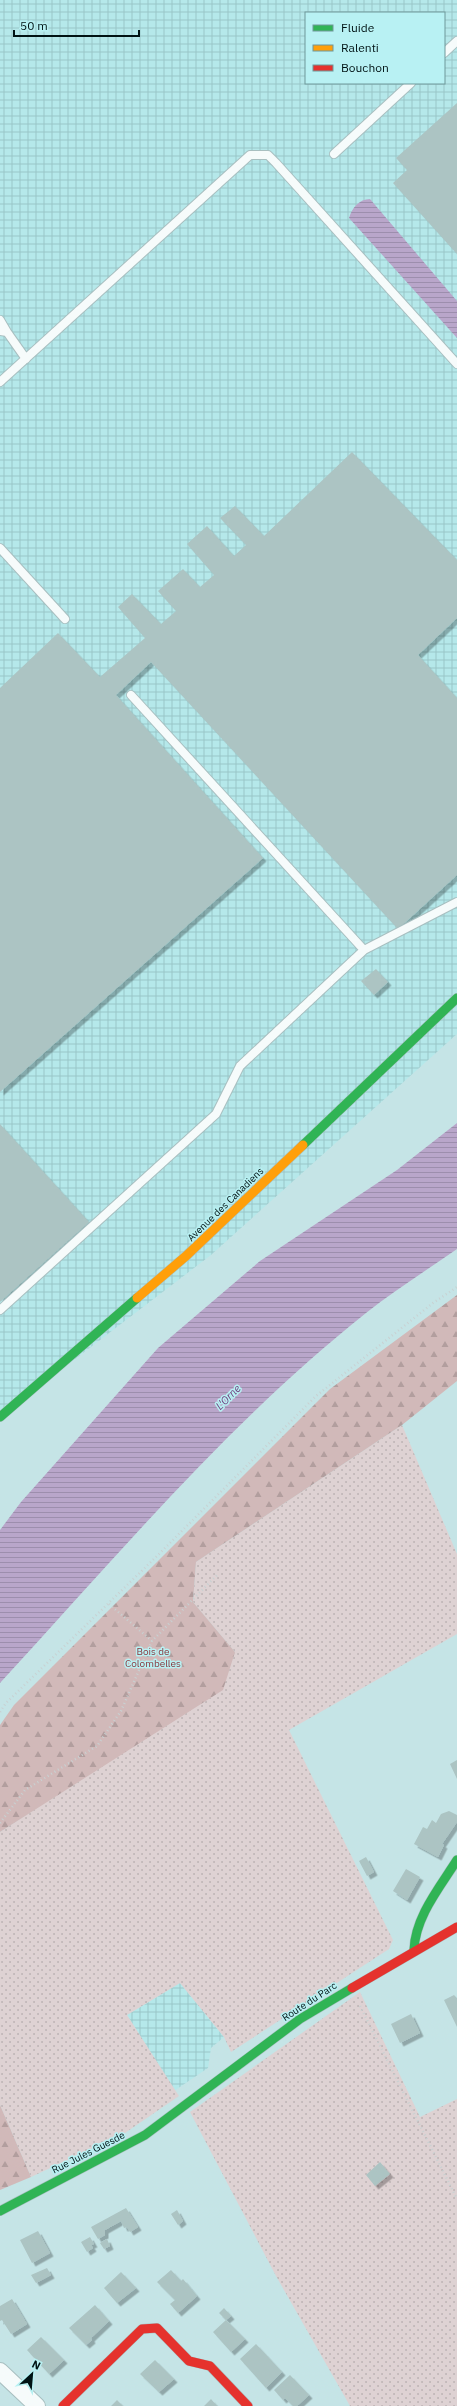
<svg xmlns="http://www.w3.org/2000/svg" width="457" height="2406" font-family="'IBM Plex Sans',sans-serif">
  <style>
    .industrial { fill: url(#industrial-grid); fill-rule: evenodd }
    .grass { fill: url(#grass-dots) }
    .forest { fill: url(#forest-firs) }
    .water { fill: url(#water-rules) }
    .building { fill: #acc4c3; filter: url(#shadow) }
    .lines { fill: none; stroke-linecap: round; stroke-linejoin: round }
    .lane-casing { stroke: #a8bfc0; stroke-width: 10 }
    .street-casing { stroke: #a8bfc0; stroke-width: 18 }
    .fast-casing { stroke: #a8bfc0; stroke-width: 10 }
    .slow-casing { stroke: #a8bfc0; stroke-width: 10 }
    .jam-casing { stroke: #a8bfc0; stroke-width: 10 }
    .path { stroke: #c8d1d2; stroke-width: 2.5; stroke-dasharray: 1 3; stroke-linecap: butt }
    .lane { stroke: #f6fbfb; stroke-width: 8 }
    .street { stroke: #f6fbfb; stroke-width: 16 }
    .fast { stroke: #30b455; stroke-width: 9 }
    .slow { stroke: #ff9f0a; stroke-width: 9 }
    .jam { stroke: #e5322d; stroke-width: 9 }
    .labels { text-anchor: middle; stroke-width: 3; stroke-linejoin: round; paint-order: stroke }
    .street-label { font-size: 10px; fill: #001314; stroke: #b8f1f3 }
    .park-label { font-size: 10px; fill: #89353b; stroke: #b8f1f3 }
    .water-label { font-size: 11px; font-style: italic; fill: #713f7f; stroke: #b8f1f3 }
  </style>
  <defs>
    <pattern id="industrial-grid" width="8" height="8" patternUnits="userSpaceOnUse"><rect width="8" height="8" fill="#b5e8ea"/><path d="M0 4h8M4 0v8" fill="none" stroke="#9ac6c8"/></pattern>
    <pattern id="grass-dots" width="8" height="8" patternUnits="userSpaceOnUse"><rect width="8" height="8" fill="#ded2d3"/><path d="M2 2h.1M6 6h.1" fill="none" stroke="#bdb3b4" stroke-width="1.8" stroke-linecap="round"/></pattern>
    <pattern id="forest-firs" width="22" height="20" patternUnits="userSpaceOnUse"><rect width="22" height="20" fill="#d1b9b9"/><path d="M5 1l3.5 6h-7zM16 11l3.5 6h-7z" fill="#b29e9e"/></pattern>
    <pattern id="water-rules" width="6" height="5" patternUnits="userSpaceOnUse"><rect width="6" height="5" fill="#b9a6ca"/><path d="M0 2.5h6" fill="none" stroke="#9d8ead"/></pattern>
    <filter id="shadow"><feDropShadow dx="3.5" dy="3.5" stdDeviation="0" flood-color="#0004"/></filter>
  </defs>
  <rect width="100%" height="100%" fill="#c5e4e6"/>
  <path class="industrial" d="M 0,0 L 457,0 L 457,1034 L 211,1255 L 70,1363 L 0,1412 ZM 306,13 L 444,13 L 444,83 L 306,83 Z
    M 180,1983 L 224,2037 L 211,2048 L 208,2068 L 174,2091 L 127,2015 Z"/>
  <path class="grass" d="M 402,1425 L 457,1554 L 457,1634 L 289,1730 L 393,1940 L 389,1949 L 231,2052 L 224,2037 L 180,1983 L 127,2015 L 179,2096 L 125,2133 L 31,2177 L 0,2105 L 0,1832 L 55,1796 L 235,1652 L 193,1602 L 196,1562 Z
    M 360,1992 L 420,2117 L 457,2099 L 457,2406 L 350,2406 L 276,2276 L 190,2112 Z"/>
  <path class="forest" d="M 457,1295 L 457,1381 L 402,1425 L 196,1562 L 193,1602 L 235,1652 L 223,1690 L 0,1832 L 0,1725 L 14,1705 L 330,1389 Z
    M 0,2105 L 31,2177 L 0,2190 Z"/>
  <path class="water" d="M 370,199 L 457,301 L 457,338 L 349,218 C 352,208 359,199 370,199 Z
    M 457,1123 L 457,1249 C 427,1270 395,1290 366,1313 C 230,1421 117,1556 0,1683 L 0,1530 L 21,1502 L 158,1348 L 260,1261 L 397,1170 Z"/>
  <path class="building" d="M 457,103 L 457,254 L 393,183 L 407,170 L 396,158 Z
    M 352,452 L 457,560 L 457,618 L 418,655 L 457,698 L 457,875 L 398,929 L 151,662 L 116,695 L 263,858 L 0,1092 L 0,688 L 58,633 L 100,677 L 145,638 L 118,607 L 132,594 L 161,624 L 176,611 L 158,591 L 183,569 L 200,587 L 214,575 L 187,544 L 207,526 L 234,556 L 246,545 L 220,518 L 235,506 L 264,536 Z
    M 376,969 L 388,982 L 374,995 L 361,981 Z
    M 0,1124 L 89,1222 L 0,1302 Z
    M 457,1760 L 457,1779 L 450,1764 Z
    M 449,1811 L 457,1815 L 457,1822 L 442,1844 L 444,1845 L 438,1857 L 414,1844 L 423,1827 L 427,1829 L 432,1820 L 436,1823 L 441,1814 Z
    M 366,1857 L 374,1872 L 367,1876 L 359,1861 Z
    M 406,1869 L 420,1877 L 407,1900 L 393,1891 Z
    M 454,1995 L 457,1998 L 457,2027 L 444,2000 Z
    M 411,2014 L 420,2033 L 400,2043 L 391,2024 Z
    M 380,2162 L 390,2174 L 375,2186 L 366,2175 Z
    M 126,2208 L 138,2227 L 130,2232 L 127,2227 L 124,2228 L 121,2221 L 105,2230 L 105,2235 L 98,2239 L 91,2227 Z
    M 177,2210 L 183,2221 L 178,2225 L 171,2214 Z
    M 38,2231 L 50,2253 L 32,2263 L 20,2240 Z
    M 90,2237 L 94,2244 L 91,2245 L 93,2248 L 87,2252 L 81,2242 Z
    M 107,2239 L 110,2246 L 104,2249 L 100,2243 Z
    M 47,2268 L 51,2275 L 36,2283 L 31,2275 Z
    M 171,2270 L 181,2281 L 183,2279 L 197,2296 L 178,2313 L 170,2304 L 175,2300 L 157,2282 Z
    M 121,2272 L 136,2288 L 117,2303 L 104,2288 Z
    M 12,2299 L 27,2324 L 11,2334 L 2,2320 L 0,2321 L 0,2306 Z
    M 95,2305 L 109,2321 L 91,2338 L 92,2340 L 86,2345 L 69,2328 Z
    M 224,2308 L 231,2316 L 226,2320 L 245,2339 L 231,2352 L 213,2332 L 226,2320 L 219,2313 Z
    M 41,2337 L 64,2360 L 49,2374 L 27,2350 Z
    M 256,2344 L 282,2372 L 266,2388 L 240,2359 Z
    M 155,2360 L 174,2379 L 159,2392 L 140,2374 Z
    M 290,2375 L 309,2395 L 297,2406 L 293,2406 L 285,2398 L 283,2400 L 274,2390 Z
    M 211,2399 L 217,2406 L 204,2406 Z
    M 117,2400 L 123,2406 L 111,2406 Z"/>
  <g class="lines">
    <g class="lane-casing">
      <path id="lane" d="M 444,53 L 457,41
        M 334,154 L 411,83
        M 0,320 L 7,332
        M 0,331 L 7,332 L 26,359
        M 0,382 L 250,155 L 268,155 L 276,163 L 457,364
        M 0,548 L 65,619
        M 131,695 L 364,950
        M 0,1310 L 216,1114 L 240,1066 L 364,950 L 457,902"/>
    </g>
    <g class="street-casing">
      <path id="street" d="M 0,2371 L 37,2406"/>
    </g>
    <g class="fast-casing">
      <path id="fast" d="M 303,1145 L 457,998
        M 0,1417 L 137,1298
        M 414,1950 C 415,1917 440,1887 457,1860
        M 0,2211 L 145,2135 L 300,2019 L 352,1988"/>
    </g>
    <g class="slow-casing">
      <path id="slow" d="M 137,1298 L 186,1256 L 303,1145"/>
    </g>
    <g class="jam-casing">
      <path id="jam" d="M 352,1988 L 457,1927
        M 63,2406 L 142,2329 L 157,2328 L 189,2361 L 210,2366 L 248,2406"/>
    </g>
    <path class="path" d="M 109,1604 L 152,1641
      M 0,1712 L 6,1703 L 158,1555 L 316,1396 L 433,1303 L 457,1287
      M 0,1823 L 25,1790 L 97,1746 L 121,1711 L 152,1641 L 217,1575
      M 360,2006 L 457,2199"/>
    <use href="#lane" class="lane"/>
    <use href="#street" class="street"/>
    <use href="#fast" class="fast"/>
    <use href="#slow" class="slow"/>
    <use href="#jam" class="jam"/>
  </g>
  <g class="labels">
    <g class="street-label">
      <text transform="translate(225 1204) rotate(-44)" y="4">Avenue des Canadiens</text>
      <text transform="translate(309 2001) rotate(-33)" y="4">Route du Parc</text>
      <text transform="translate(88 2152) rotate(-27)" y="4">Rue Jules Guesde</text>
    </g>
    <g class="park-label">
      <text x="153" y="1655">Bois de<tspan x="153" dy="12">Colombelles</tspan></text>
    </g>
    <g class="water-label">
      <text transform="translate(228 1397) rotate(-45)" y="4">L'Orne</text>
    </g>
  </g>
  <rect x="305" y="12" width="140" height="72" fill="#b8f1f3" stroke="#6e989a"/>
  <rect x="313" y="25" width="20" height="6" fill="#30b455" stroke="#6e989a"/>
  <text x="341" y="32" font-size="12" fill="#001314">Fluide</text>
  <rect x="313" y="45" width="20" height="6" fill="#ff9f0a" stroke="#6e989a"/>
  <text x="341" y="52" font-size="12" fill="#001314">Ralenti</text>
  <rect x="313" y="65" width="20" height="6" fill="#e5322d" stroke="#6e989a"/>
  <text x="341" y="72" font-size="12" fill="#001314">Bouchon</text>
  <g transform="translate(32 2374) rotate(26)" stroke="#b8f1f3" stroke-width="3" paint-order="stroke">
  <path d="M0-3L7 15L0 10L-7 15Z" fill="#001314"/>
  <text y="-6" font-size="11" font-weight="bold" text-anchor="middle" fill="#001314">N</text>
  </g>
  <path d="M14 30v6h125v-6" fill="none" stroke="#001314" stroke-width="2"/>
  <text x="20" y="30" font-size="12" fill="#001314" stroke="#b8f1f3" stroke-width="3" paint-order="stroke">50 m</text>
</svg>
